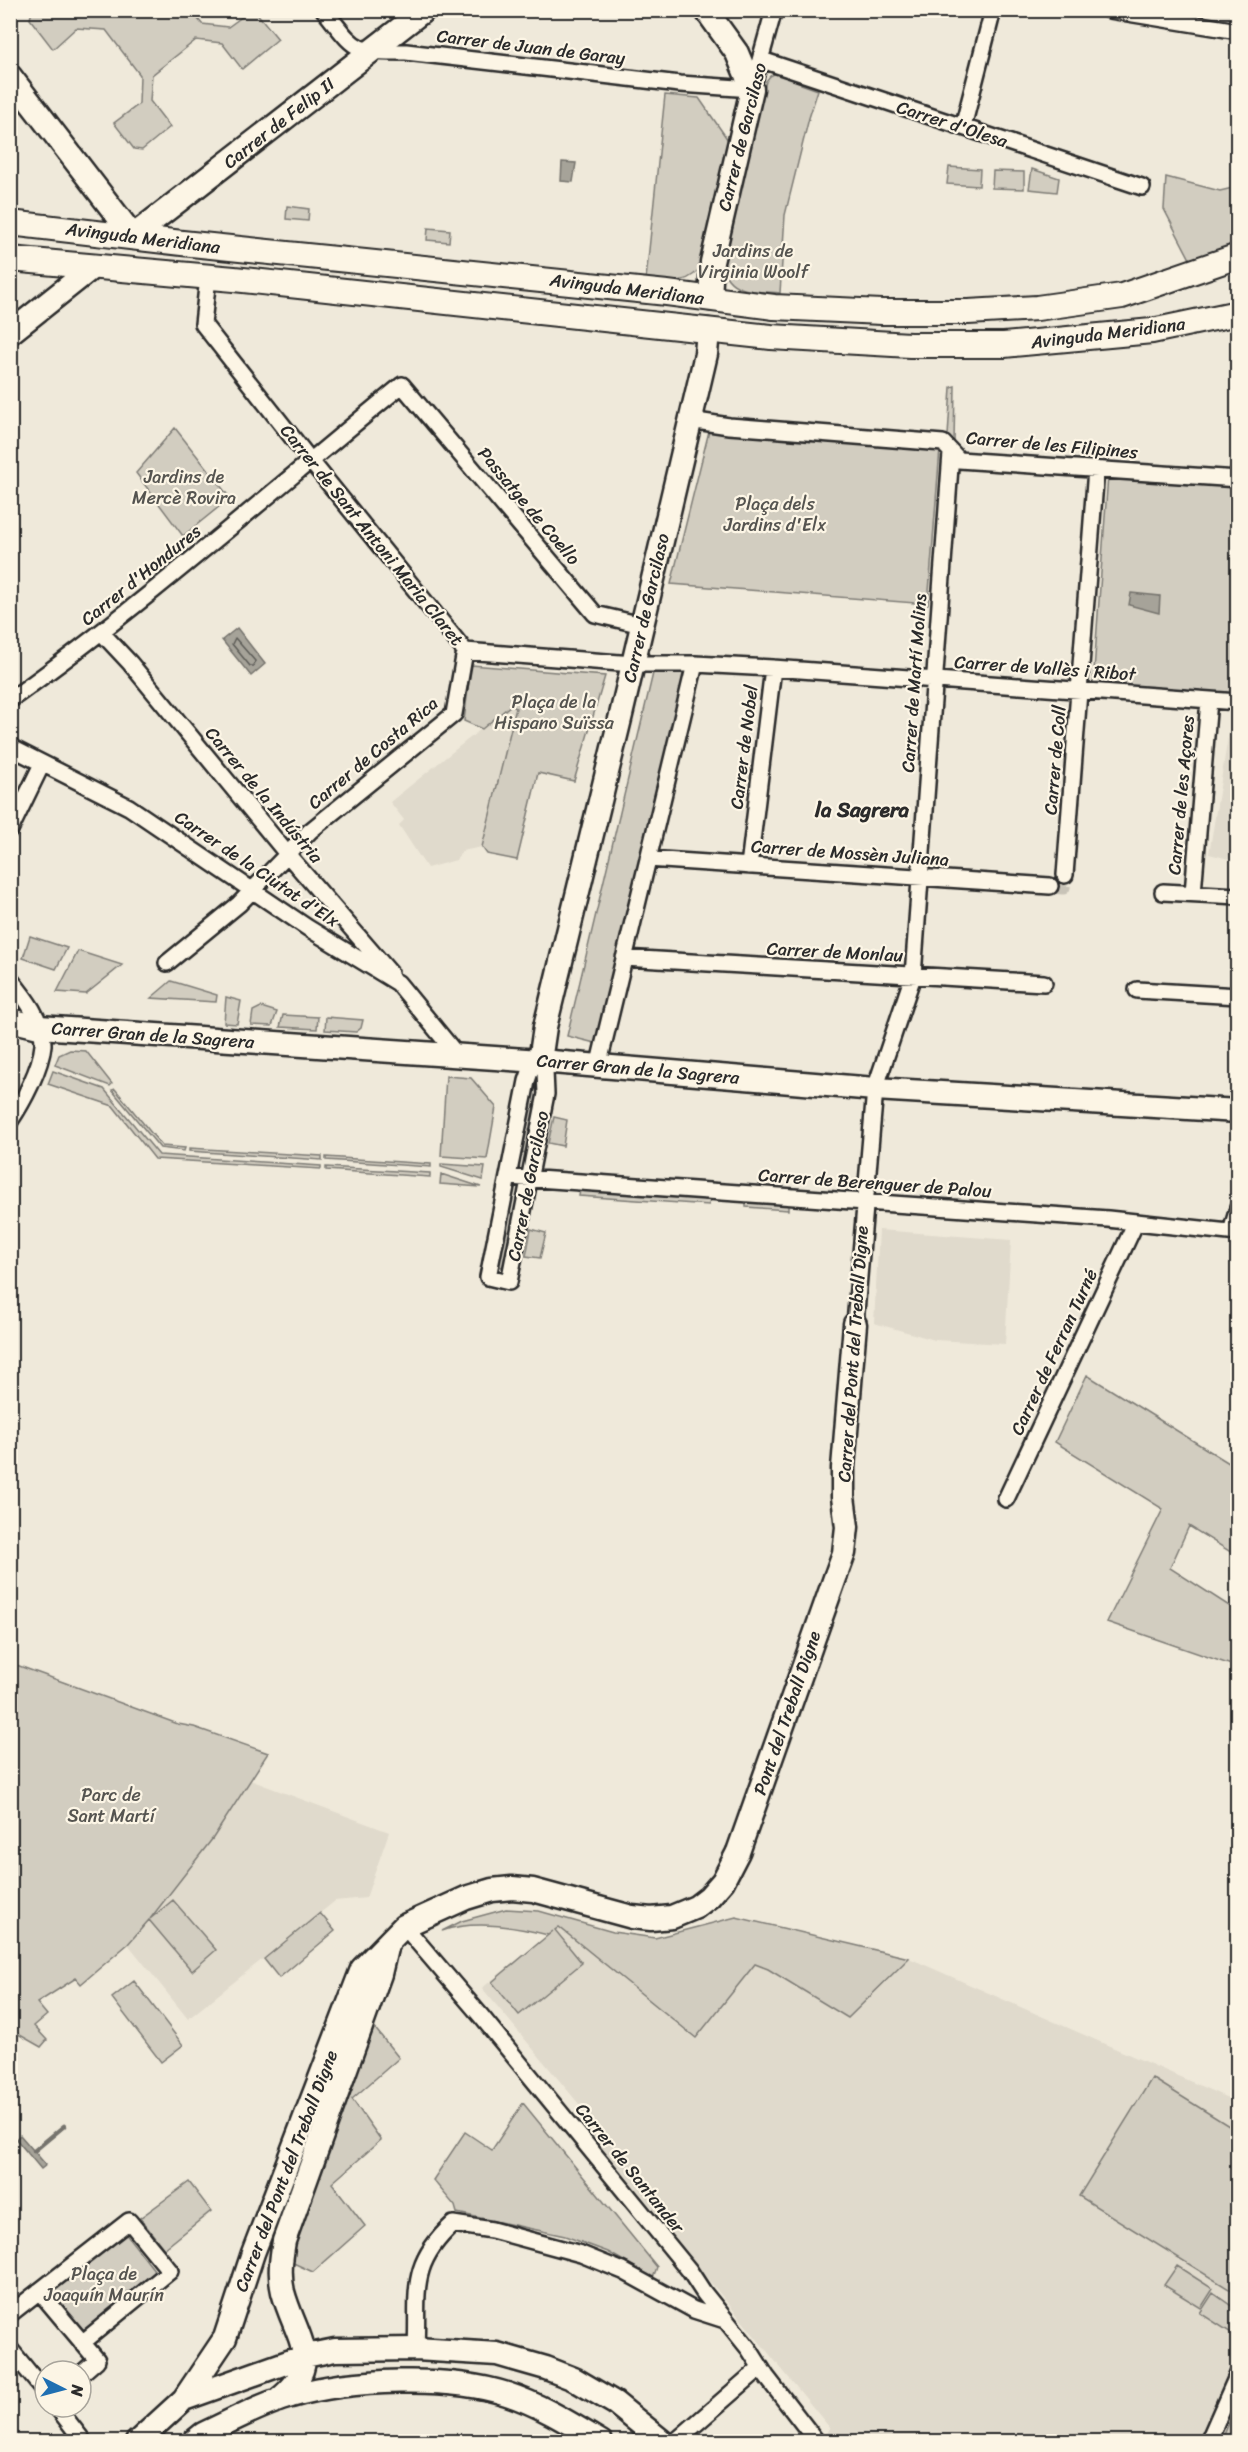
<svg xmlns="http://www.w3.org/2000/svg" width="1248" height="2452" font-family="Sriracha,sans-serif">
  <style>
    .built { fill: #e0dacc }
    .green { fill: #d2cdc0; stroke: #7e7c76; stroke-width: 1.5 }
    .water { fill: #a6a399; stroke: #75736d; stroke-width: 1.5 }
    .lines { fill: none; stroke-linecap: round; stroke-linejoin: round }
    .shore { stroke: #5c5b57; stroke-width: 1.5 }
    .stream { stroke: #75736d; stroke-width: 4.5 }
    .street-tunnel { stroke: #c8c3b7; stroke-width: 15; stroke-dasharray: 15 8; stroke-linecap: butt }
    .street-casing { stroke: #2b2b2b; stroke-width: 20 }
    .secondary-casing { stroke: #2b2b2b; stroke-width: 27 }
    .primary-casing { stroke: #2b2b2b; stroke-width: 28 }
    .street { stroke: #fcf5e5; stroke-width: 15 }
    .secondary { stroke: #fcf5e5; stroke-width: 22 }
    .primary { stroke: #fcf5e5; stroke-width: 24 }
    .secondary-bridge-casing { stroke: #2b2b2b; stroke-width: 27; stroke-linecap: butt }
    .secondary-bridge { stroke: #fcf5e5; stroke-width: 22 }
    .labels { text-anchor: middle; stroke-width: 4.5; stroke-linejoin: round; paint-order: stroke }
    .street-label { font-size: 18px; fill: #2b2b2b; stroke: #fcf5e5 }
    .park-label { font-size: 18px; fill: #555450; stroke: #fcf5e5 }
    .quarter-label { font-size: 21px; font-weight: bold; fill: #2b2b2b; stroke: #fcf5e5 }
  </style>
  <rect width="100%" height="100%" fill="#efe9da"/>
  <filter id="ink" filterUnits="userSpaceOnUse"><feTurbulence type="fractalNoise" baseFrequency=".0167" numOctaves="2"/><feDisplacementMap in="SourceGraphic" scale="12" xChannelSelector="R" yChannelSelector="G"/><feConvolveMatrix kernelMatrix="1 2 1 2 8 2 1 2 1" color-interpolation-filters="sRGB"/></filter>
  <g filter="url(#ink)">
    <path class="built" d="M 511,705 L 516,708 L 482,847 L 462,851 L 456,860 L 427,868 L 399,825 L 404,820 L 390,802 Z
      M 1230,725 L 1237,727 L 1237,861 L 1209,854 Z
      M 879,1230 L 1011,1240 L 1005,1344 L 935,1340 L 874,1323 Z
      M 250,1780 L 389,1832 L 366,1898 L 335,1901 L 188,2019 L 128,1944 L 149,1921 L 213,1838 Z
      M 559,1927 L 696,2038 L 755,1964 L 768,1969 L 848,2018 L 909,1958 L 1237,2102 L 1237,2441 L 826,2441 L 824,2439 L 830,2428 L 575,2117 L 584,2110 L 482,1988 Z"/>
    <path class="green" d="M 191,10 L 202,24 L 228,27 L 250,11 L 255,11 L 278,39 L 242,69 L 222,43 L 196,40 L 152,75 L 150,101 L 170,127 L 142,150 L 134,149 L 114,123 L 139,104 L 140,75 L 106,30 L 76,28 L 53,49 L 30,19 L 32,11 L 81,11 L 110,16 L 117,11 Z
      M 778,72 L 802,80 L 801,84 L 818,90 L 809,118 L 785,215 L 780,293 C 759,291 728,294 723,267 L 766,81 L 770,76 Z
      M 665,95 L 699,98 L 730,143 L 702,264 C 690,287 668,281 646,279 Z
      M 949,167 L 980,169 L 979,186 L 947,184 Z
      M 1032,169 L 1059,178 L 1057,192 L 1029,189 Z
      M 993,171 L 1024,172 L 1024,189 L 992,188 Z
      M 1166,177 L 1220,191 L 1237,187 L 1237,245 L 1190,259 L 1164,209 Z
      M 287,206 L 309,209 L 308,221 L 286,219 Z
      M 428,228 L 450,230 L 449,242 L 427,240 Z
      M 955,386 L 954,442 L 948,436 L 951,387 Z
      M 175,428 L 230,498 L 183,536 L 136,473 Z
      M 709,431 L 940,449 L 928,604 L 671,584 Z
      M 1108,475 L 1238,485 L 1237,698 L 1093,685 Z
      M 471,665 L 605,676 L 574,781 L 538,773 L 517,860 L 487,854 L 482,847 L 516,708 L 511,705 L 482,729 L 464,721 Z
      M 654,669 L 689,673 L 599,1044 L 567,1036 Z
      M 30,936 L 67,948 L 56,969 L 23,958 Z
      M 78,951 L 122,965 L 86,994 L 57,992 Z
      M 171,981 L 217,995 L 216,1002 L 151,998 Z
      M 226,997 L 241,1001 L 237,1024 L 224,1023 Z
      M 261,1007 L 277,1012 L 272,1026 L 251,1025 L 253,1011 Z
      M 283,1015 L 318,1017 L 317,1029 L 280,1027 Z
      M 326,1017 L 363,1020 L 361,1028 L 356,1032 L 325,1030 Z
      M 70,1050 L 86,1051 L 112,1084 L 110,1086 L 55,1065 L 59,1055 Z
      M 53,1071 L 104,1089 L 159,1155 L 321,1166 L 321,1169 L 155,1159 L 113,1106 L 48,1084 Z
      M 446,1076 L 471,1078 L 496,1107 L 487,1159 L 441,1156 Z
      M 115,1089 L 162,1146 L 185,1148 L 184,1151 L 160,1148 L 112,1090 Z
      M 534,1089 L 538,1089 L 526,1153 L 522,1152 Z
      M 554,1117 L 567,1120 L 563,1146 L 548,1143 Z
      M 189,1148 L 322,1156 L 322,1160 L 189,1151 Z
      M 326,1157 L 431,1164 L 431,1167 L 326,1160 Z
      M 441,1164 L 485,1167 L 483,1180 L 441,1167 Z
      M 326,1167 L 430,1173 L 430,1177 L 326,1170 Z
      M 441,1174 L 481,1187 L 440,1184 Z
      M 580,1190 L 710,1199 L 709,1205 L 579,1196 Z
      M 746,1202 L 788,1205 L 788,1210 L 746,1207 Z
      M 510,1213 L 514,1214 L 503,1266 L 501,1267 L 499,1265 Z
      M 531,1229 L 546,1233 L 540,1258 L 526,1256 Z
      M 1087,1375 L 1237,1468 L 1237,1556 L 1189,1526 L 1170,1568 L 1237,1611 L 1237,1667 L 1107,1622 L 1163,1509 L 1055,1442 Z
      M 11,1663 L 178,1724 L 194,1727 L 268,1753 L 213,1838 L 150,1919 L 173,1900 L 216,1950 L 192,1971 L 149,1920 L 128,1944 L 81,1984 L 76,1978 L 37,2003 L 47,2015 L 34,2026 L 47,2040 L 41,2047 L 11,2030 Z
      M 506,1909 L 539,1911 L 613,1932 L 655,1938 L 736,1917 L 909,1958 L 848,2018 L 768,1969 L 755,1964 L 696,2038 L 559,1927 L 555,1930 L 582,1963 L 519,2015 L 492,1982 L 553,1931 L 548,1935 C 517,1927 473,1920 442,1931 L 462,1921 Z
      M 320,1913 L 335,1931 L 279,1978 L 264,1959 Z
      M 134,1981 L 183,2045 L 161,2062 L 112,1998 Z
      M 369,2021 L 399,2058 L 352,2099 L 381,2140 L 332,2183 L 365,2226 L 313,2272 L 291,2262 L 288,2251 Z
      M 1152,2078 L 1237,2131 L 1237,2294 L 1079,2196 Z
      M 523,2103 L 657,2267 L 653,2278 L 608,2252 L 565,2236 L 457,2213 L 455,2206 L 433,2180 L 465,2132 L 492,2150 Z
      M 189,2182 L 211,2211 L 164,2249 L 140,2218 Z
      M 125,2233 L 158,2275 L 84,2334 L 51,2293 Z
      M 1177,2266 L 1213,2289 L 1201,2308 L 1164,2285 Z
      M 1213,2293 L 1237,2310 L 1236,2336 L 1200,2313 Z
      M 1237,2393 L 1237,2441 L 1233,2441 L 1224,2435 L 1231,2418 L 1224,2414 Z"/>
    <path class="water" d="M 562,162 L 576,163 L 573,182 L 561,181 Z
      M 1131,593 L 1160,596 L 1159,613 L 1129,605 Z
      M 237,628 L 265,664 L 251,676 L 222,640 Z
      M 20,2135 L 46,2165 L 41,2169 L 16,2139 Z"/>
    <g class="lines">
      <path class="shore" d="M 235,638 L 255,661 L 254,666 L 250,666 L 232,644 Z"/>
      <path class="stream" d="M 34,2151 L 64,2126"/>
      <path class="street-tunnel" d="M 1050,886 L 1063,887 L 1065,875"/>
      <g class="street-casing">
        <path id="street" d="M 324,10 C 357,51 352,52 406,52 L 680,84 L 752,89 L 774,10
          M 1109,10 L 1238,31
          M 762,60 L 1142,187
          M 963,127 L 993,10
          M 208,277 L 203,324 L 310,460 L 465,651 L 633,664 L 695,664 L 773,668 L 1238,702
          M 690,420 L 729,426 L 943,443 L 959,460 L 1238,479
          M 101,632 L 130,663 L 288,855 L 390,973
          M 10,700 C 147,602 272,491 402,385 L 595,614 L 642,625
          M 10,747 L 129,807 L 308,928 L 398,983 L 457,1055
          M 10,830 L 42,764
          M 648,859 L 1050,886
          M 749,866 L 773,668
          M 1065,875 L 1096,469
          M 1163,892 L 1238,896
          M 1193,893 L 1209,700
          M 624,958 L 1044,983
          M 167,963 L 239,904 L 310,831 L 454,714 L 465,651
          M 10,979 C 24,996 44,1021 43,1045 C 41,1068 23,1102 10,1121
          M 1137,990 L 1238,996
          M 540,1061 L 545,1071 L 546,1094 L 509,1282 L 488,1277 L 527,1081 L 531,1069 Z
          M 598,1067 L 695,664
          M 509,1177 L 1108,1219 L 1238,1233
          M 1231,1232 L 1238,1208
          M 855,1324 L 875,1089 L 913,976 L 951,453
          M 1006,1499 L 1136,1222
          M 404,1926 L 481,2016 L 689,2270 L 704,2293 L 749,2349 L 766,2376 L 817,2442
          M 39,2291 L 97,2360 L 81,2374
          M 10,2314 L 129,2221 L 170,2271 L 82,2343
          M 10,2349 L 45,2392
          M 416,2349 C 419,2294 407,2266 453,2224 L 492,2230 L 581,2254 L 623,2271 L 694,2310 L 725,2320
          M 57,2407 L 84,2442
          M 675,2442 L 760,2368
          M 1208,2442 L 1238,2374"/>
      </g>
      <g class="secondary-casing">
        <path id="secondary" d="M 706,10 L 737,53 L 752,89 L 712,262 L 710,299
          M 10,76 L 133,236 L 424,10
          M 10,333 L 93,267
          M 10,1020 L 39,1027 L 540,1061 L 875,1089 L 1238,1111
          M 540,1061 L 545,1027 L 621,715 L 706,354 L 708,330
          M 836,1575 L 844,1553 L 847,1527 L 843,1497 L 843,1468 L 855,1324
          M 184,2399 L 225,2338 L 253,2253 L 362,1969 L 404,1926 L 466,1898 L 492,1890 L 512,1888 L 533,1890 L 632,1917 L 651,1919 L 672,1917 L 696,1907 L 709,1897 L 723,1881 L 738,1852
          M 278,2400 C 326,2363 295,2337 283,2292 C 279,2275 281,2259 284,2241 L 380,1974 L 387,1944
          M 137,2442 L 184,2399 L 305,2356 L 335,2350 L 416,2349 L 497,2354 L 546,2368 L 574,2379 L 615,2403 L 663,2442
          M 193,2442 L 203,2434 C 232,2421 261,2404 291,2396 C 349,2379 450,2375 507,2394 C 541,2405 571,2424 601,2442"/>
      </g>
      <g class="primary-casing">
        <path id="primary" d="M 10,223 L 182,243 L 667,293 L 774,307 L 882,312 L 968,312 L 1037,308 L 1122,296 L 1238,256
          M 10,259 L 234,279 L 771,337 L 910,345 L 1004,345 L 1152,331 L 1238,313"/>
      </g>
      <use href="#street" class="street"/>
      <use href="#secondary" class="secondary"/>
      <use href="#primary" class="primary"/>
      <g class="secondary-bridge-casing">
        <path id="secondary-bridge" d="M 738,1852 L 836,1575"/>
      </g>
      <use href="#secondary-bridge" class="secondary-bridge"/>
    </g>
  </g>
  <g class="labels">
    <g class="street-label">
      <text transform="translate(531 47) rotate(7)" y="6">Carrer de Juan de Garay</text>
      <text transform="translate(279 123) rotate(-38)" y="6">Carrer de Felip II</text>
      <text transform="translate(952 124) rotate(18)" y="6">Carrer d'Olesa</text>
      <text transform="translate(742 137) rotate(-76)" y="6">Carrer de Garcilaso</text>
      <text transform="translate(143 238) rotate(7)" y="6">Avinguda Meridiana</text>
      <text transform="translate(627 289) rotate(7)" y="6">Avinguda Meridiana</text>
      <text transform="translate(1108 333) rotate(-7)" y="6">Avinguda Meridiana</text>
      <text transform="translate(1052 445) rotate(5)" y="6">Carrer de les Filipines</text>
      <text transform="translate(529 506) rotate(50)" y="6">Passatge de Coello</text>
      <text transform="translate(372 535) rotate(51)" y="6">Carrer de Sant Antoni Maria Claret</text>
      <text transform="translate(141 575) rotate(-39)" y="6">Carrer d'Hondures</text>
      <text transform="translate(646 608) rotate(-77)" y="6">Carrer de Garcilaso</text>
      <text transform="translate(1045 668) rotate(4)" y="6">Carrer de Vallès i Ribot</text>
      <text transform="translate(914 683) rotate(-86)" y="6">Carrer de Martí Molins</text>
      <text transform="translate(744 747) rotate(-83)" y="6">Carrer de Nobel</text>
      <text transform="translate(373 753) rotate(-40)" y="6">Carrer de Costa Rica</text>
      <text transform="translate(1055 760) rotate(-85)" y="6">Carrer de Coll</text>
      <text transform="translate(264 795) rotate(50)" y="6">Carrer de la Indústria</text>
      <text transform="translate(1181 795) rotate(-85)" y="6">Carrer de les Açores</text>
      <text transform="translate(850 853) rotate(4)" y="6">Carrer de Mossèn Juliana</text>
      <text transform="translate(257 869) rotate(34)" y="6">Carrer de la Ciutat d'Elx</text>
      <text transform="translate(835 952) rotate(3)" y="6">Carrer de Monlau</text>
      <text transform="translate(153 1035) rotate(4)" y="6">Carrer Gran de la Sagrera</text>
      <text transform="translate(638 1069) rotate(5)" y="6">Carrer Gran de la Sagrera</text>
      <text transform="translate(875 1183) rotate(4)" y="6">Carrer de Berenguer de Palou</text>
      <text transform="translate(528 1186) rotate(-79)" y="6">Carrer de Garcilaso</text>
      <text transform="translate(1054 1352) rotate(-65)" y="6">Carrer de Ferran Turné</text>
      <text transform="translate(853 1354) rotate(-86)" y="6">Carrer del Pont del Treball Digne</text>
      <text transform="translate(787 1713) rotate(-71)" y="6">Pont del Treball Digne</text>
      <text transform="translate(630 2168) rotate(51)" y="6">Carrer de Santander</text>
      <text transform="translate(286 2171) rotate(-69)" y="6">Carrer del Pont del Treball Digne</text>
    </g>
    <g class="park-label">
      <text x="753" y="257">Jardins de<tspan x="753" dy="21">Virginia Woolf</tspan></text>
      <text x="184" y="483">Jardins de<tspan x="184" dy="21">Mercè Rovira</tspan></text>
      <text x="775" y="510">Plaça dels<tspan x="775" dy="21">Jardins d'Elx</tspan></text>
      <text x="554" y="708">Plaça de la<tspan x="554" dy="21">Hispano Suïssa</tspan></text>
      <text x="111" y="1801">Parc de<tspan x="111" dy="21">Sant Martí</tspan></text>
      <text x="104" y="2280">Plaça de<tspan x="104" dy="21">Joaquín Maurín</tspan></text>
    </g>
    <g class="quarter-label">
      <text x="862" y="817">la Sagrera</text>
    </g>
  </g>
  <rect width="1248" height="2452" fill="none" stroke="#fcf5e5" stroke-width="36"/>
  <rect x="18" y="18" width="1212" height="2416" fill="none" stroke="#2b2b2b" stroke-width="2" filter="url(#ink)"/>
  <g transform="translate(63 2389) rotate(96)"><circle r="28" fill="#fcf5e5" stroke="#a8a49b" stroke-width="1.5"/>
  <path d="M0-4.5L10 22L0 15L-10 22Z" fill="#1f6fb2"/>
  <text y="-9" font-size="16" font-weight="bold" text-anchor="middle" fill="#2b2b2b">N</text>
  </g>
</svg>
